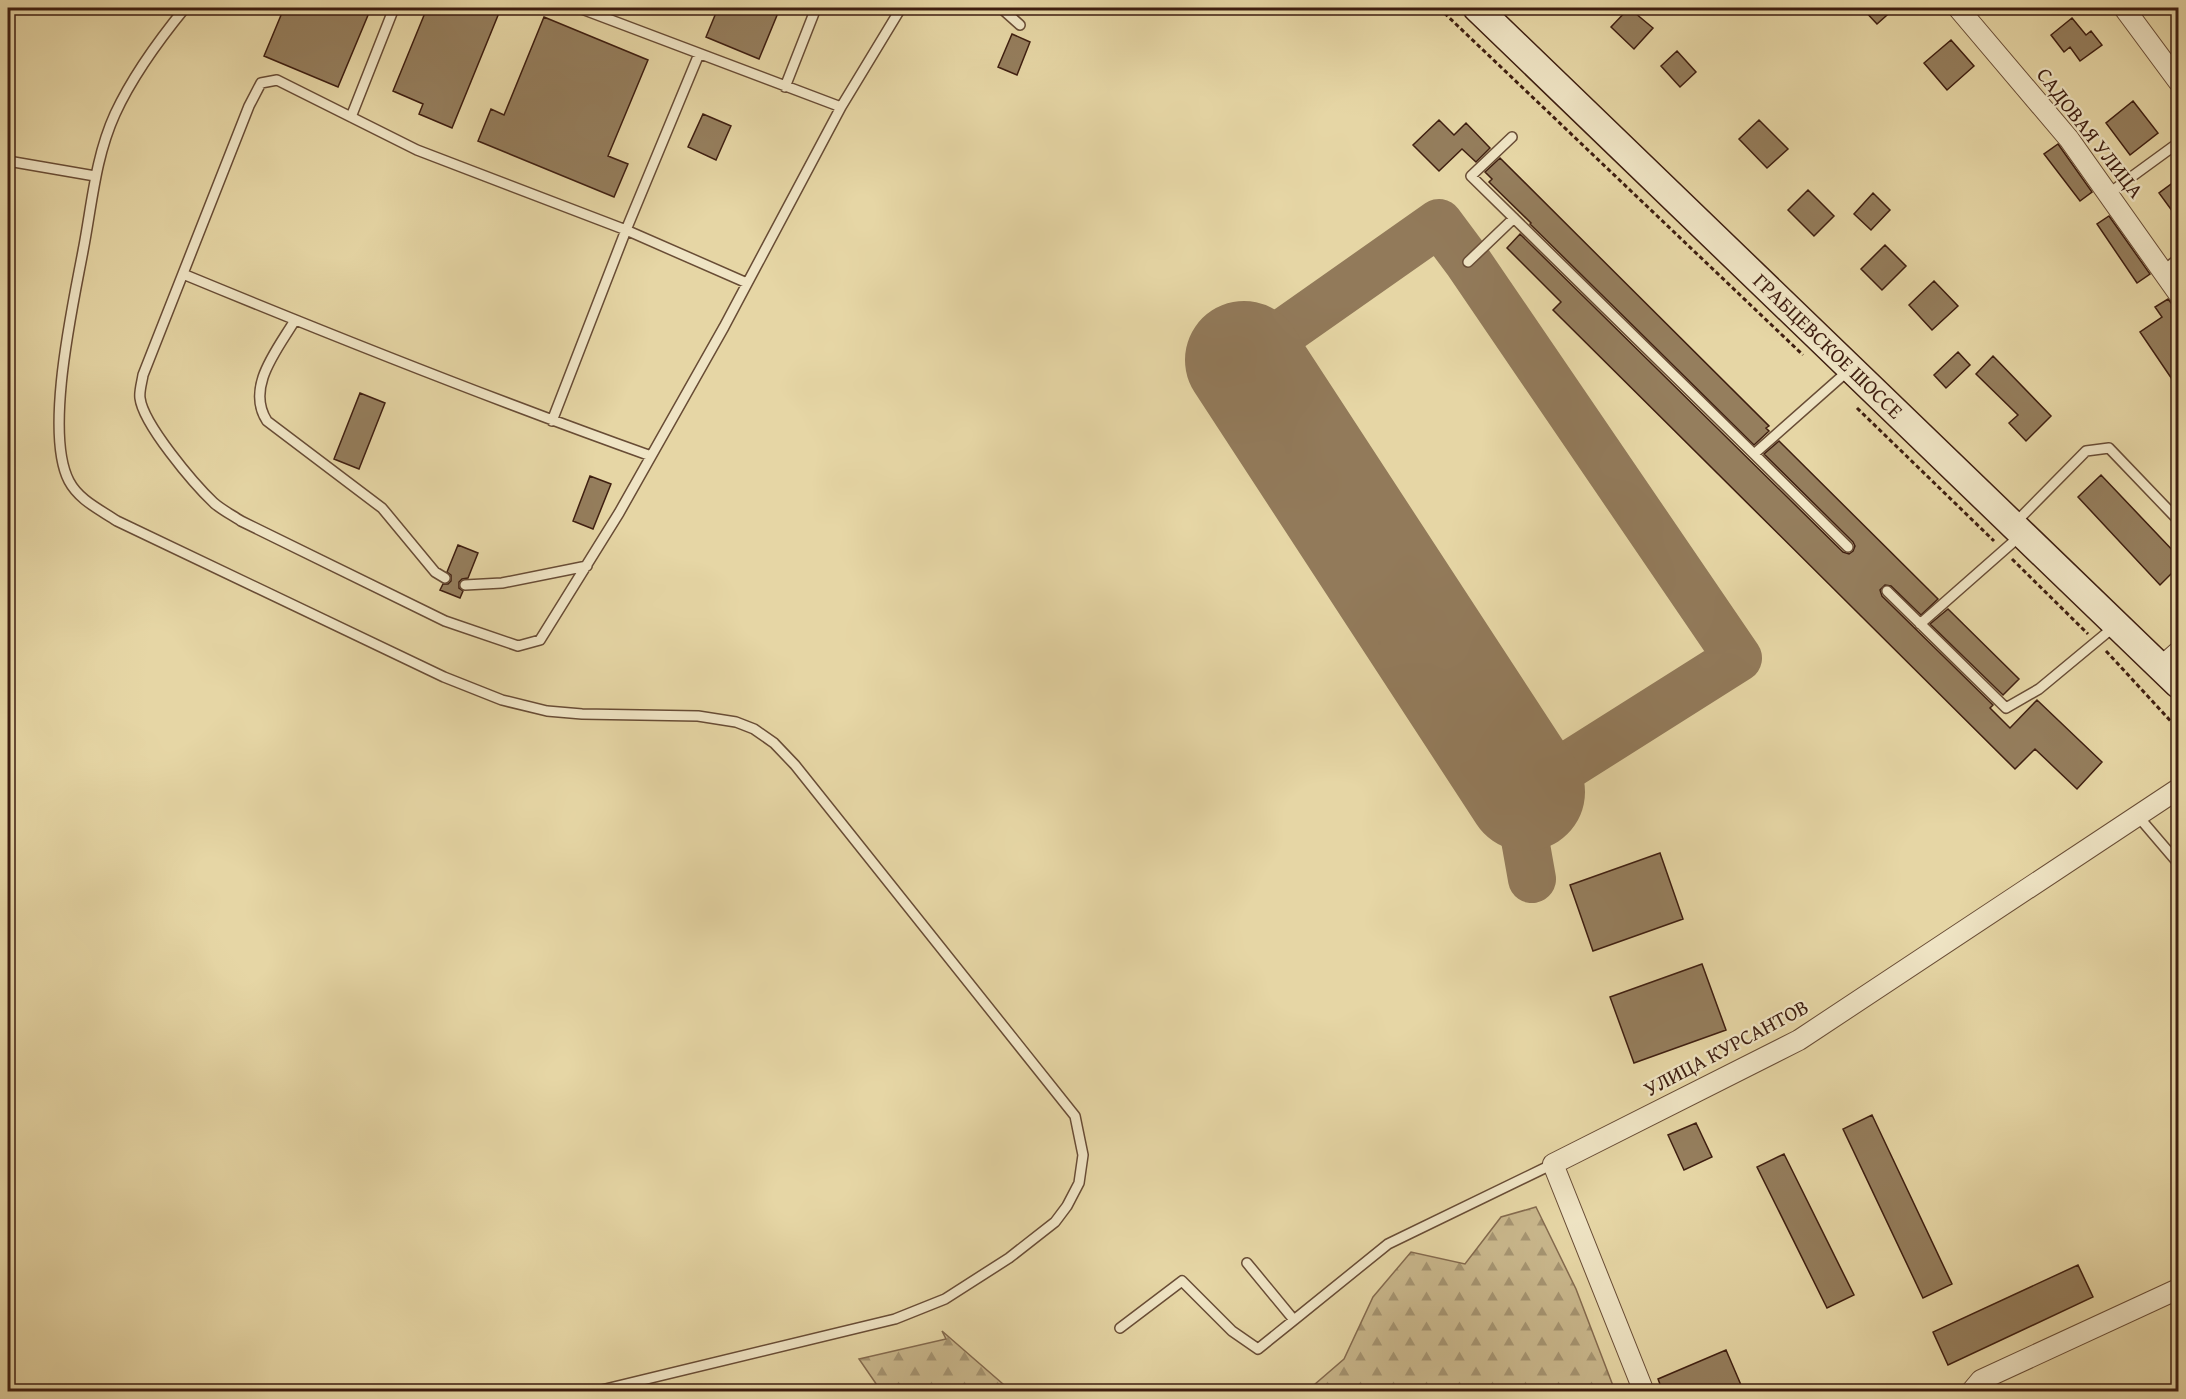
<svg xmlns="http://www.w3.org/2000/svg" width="2186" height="1399" font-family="'Gentium Book Plus',serif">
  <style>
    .forest { fill: url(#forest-firs); stroke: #846a4e; stroke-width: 1.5 }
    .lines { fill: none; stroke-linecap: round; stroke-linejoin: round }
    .taxiway { stroke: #927a5a; stroke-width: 48 }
    .runway { stroke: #927a5a; stroke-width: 118 }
    .building { fill: #957e5d; stroke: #3e1e10; stroke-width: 1.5 }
    .lane-casing { stroke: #684c35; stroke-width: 12 }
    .street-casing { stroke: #684c35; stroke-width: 22 }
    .secondary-casing { stroke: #3e1e10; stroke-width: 30 }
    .path { stroke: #3e1e10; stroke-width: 3; stroke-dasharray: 4.5 3; stroke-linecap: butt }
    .lane { stroke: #efe4c4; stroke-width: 9 }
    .street { stroke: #efe4c4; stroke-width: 20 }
    .secondary { stroke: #efe4c4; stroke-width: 27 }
    .labels { text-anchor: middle; stroke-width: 4.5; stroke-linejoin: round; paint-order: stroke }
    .street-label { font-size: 21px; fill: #3e1e10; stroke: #efe4c4 }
  </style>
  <defs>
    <pattern id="forest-firs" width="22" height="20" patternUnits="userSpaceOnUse" patternTransform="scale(1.5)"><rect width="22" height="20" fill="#c9b78c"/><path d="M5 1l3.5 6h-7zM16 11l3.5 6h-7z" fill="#a59471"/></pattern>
  </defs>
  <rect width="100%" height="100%" fill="#e6d6a5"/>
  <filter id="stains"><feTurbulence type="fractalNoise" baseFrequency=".00333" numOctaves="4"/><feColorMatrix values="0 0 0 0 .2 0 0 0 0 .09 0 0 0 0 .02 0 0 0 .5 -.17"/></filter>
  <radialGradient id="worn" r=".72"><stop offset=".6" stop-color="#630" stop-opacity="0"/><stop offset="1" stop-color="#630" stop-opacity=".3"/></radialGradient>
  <path class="forest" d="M 1536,1207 L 1576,1289 L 1615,1391 L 1307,1391 L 1344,1359 L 1373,1297 L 1411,1252 L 1465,1264 L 1501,1217 Z
    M 942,1331 L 1011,1391 L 881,1391 L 859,1359 L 946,1339 Z"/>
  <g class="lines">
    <path class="taxiway" d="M 1244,360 L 1439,223 L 1468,262 L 1738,658 L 1526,792 L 1521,817 L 1532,879"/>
    <path class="runway" d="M 1244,360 L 1526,792"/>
  </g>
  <path class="building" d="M 284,8 L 371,8 L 338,87 L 264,56 Z
    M 427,8 L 501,8 L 452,128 L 419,114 L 423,104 L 393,91 Z
    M 718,8 L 780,8 L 759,59 L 706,37 Z
    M 1629,8 L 1653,28 L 1634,49 L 1611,27 Z
    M 1862,8 L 1895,8 L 1877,24 Z
    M 544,17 L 648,60 L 608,156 L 628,164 L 614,197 L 478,141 L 491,109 L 504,115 Z
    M 2072,18 L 2086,35 L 2091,31 L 2102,45 L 2080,61 L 2070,47 L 2064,52 L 2051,35 Z
    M 1012,34 L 1030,42 L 1017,75 L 998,67 Z
    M 1951,40 L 1974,66 L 1947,90 L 1924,63 Z
    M 1677,51 L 1696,72 L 1680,87 L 1661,66 Z
    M 2133,101 L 2158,133 L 2130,155 L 2106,123 Z
    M 703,114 L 731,126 L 716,160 L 688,147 Z
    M 1439,120 L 1454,135 L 1466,123 L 1490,148 L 1476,162 L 1462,149 L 1439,171 L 1413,145 Z
    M 1759,120 L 1788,149 L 1767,168 L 1739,139 Z
    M 2058,144 L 2092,192 L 2080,201 L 2044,154 Z
    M 1500,158 L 1769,426 L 1766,428 L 1769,431 L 1754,445 L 1530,224 L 1531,223 L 1489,182 L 1492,179 L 1485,172 Z
    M 2178,179 L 2178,219 L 2159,193 Z
    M 1808,190 L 1834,216 L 1814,236 L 1788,210 Z
    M 1873,193 L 1890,210 L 1871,230 L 1854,214 Z
    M 2109,216 L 2150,274 L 2137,283 L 2097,224 Z
    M 1520,234 L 1843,552 L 1849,554 L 1853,551 L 1855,546 L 1853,542 L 1764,454 L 1779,441 L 1938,599 L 1921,615 L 1891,586 L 1885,585 L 1880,590 L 1882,596 L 1993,705 L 1990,708 L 2010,728 L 2037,700 L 2102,762 L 2077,789 L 2035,749 L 2015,769 L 1553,310 L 1561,302 L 1507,248 Z
    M 1885,245 L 1906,266 L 1882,290 L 1861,269 Z
    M 1934,281 L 1958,306 L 1932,330 L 1909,305 Z
    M 2168,299 L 2178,312 L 2178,388 L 2140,332 L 2162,317 L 2155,307 Z
    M 1958,352 L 1970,365 L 1946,388 L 1934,375 Z
    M 1993,356 L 2051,416 L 2026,441 L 2009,423 L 2018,415 L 1976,374 Z
    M 360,393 L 385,403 L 359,469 L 334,459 Z
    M 2101,475 L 2178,556 L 2178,567 L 2160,585 L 2078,497 Z
    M 590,476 L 611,484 L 593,529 L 573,521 Z
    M 458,545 L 478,553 L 468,578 L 462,579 L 459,582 L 459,588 L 463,591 L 460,598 L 440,590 L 443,584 L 448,584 L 451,581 L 451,575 L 447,572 Z
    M 1948,609 L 2019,679 L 2003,695 L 1930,624 Z
    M 1660,853 L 1683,919 L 1593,951 L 1570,885 Z
    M 1702,964 L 1726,1030 L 1634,1063 L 1610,997 Z
    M 1872,1115 L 1952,1284 L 1923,1298 L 1843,1129 Z
    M 1696,1123 L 1712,1157 L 1684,1170 L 1668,1135 Z
    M 1784,1154 L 1854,1295 L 1827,1308 L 1757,1167 Z
    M 2078,1265 L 2093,1297 L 1948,1365 L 1933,1332 Z
    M 1726,1350 L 1744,1392 L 1663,1392 L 1658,1379 Z"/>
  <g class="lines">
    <g class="lane-casing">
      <path id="lane" d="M 185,8 C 158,41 133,75 115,114 C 95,158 92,205 83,251 C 73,305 44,433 69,481 C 79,500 99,509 117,521 L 444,677 L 502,700 L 547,711 L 582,714 L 698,716 L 736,722 L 754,729 L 774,743 L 795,765 L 1075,1116 L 1083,1155 L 1079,1183 L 1067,1206 L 1055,1222 L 1009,1258 L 945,1299 L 895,1319 L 593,1392
        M 579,8 L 841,107
        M 1001,8 L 1020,25
        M 785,87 L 816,8
        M 351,117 L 394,8
        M 1512,137 L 1471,176 L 1754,454
        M 8,161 L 95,176
        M 2108,194 L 2178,143
        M 1468,262 L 1514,218
        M 2163,271 L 2178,259
        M 183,274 C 338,338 494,400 651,456
        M 747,283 L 626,230 L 417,150 L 277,80 L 261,83 L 249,106 L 143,375 C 142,382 139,391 140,398 C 143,424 194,484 214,503 C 222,510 232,515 241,521 L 445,621 L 518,646 L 540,640 L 619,513 L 724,327 L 841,107 L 901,8
        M 295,320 C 278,349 245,387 267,421 L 382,508 L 435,572 L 445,578
        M 552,421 L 626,230 L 699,54
        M 2015,523 L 2086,451 L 2109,448 L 2178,520
        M 1848,547 L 1754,454 L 1849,370
        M 465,585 L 502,583 L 587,566
        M 1887,591 L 2006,708 L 2039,689 L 2115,626
        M 1920,624 L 2020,536
        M 2137,815 L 2178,863
        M 1247,1263 L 1294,1320 L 1388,1244 L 1553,1164
        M 1120,1328 L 1182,1281 L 1232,1331 L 1258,1349 L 1294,1320"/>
    </g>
    <g class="street-casing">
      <path id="street" d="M 1958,8 L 2069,139 L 2178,293
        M 2124,8 L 2178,81
        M 2161,667 L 2178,652
        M 1644,1392 L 1553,1164 L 1799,1040 L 2178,789
        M 1971,1392 L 1981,1380 L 2178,1289"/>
    </g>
    <g class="secondary-casing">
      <path id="secondary" d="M 1477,8 L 2178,684"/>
    </g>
    <path class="path" d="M 1439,8 L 1803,355
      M 1857,408 L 1994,541
      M 2012,559 L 2088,634
      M 2106,651 L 2178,729"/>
    <use href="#lane" class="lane"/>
    <use href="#street" class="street"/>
    <use href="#secondary" class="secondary"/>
  </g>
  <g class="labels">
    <g class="street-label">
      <text transform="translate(2090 133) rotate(52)" y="7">САДОВАЯ УЛИЦА</text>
      <text transform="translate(1828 346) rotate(44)" y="7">ГРАБЦЕВСКОЕ ШОССЕ</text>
      <text transform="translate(1726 1048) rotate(-28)" y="7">УЛИЦА КУРСАНТОВ</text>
    </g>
  </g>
  <rect width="2186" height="1399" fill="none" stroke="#e6d6a5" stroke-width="30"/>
  <rect x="9" y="9" width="2168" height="1381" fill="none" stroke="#3e1e10" stroke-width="3"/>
  <rect x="15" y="15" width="2156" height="1369" fill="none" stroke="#3e1e10" stroke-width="1.5"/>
  <rect width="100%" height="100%" filter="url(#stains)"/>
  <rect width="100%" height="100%" fill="url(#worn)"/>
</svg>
